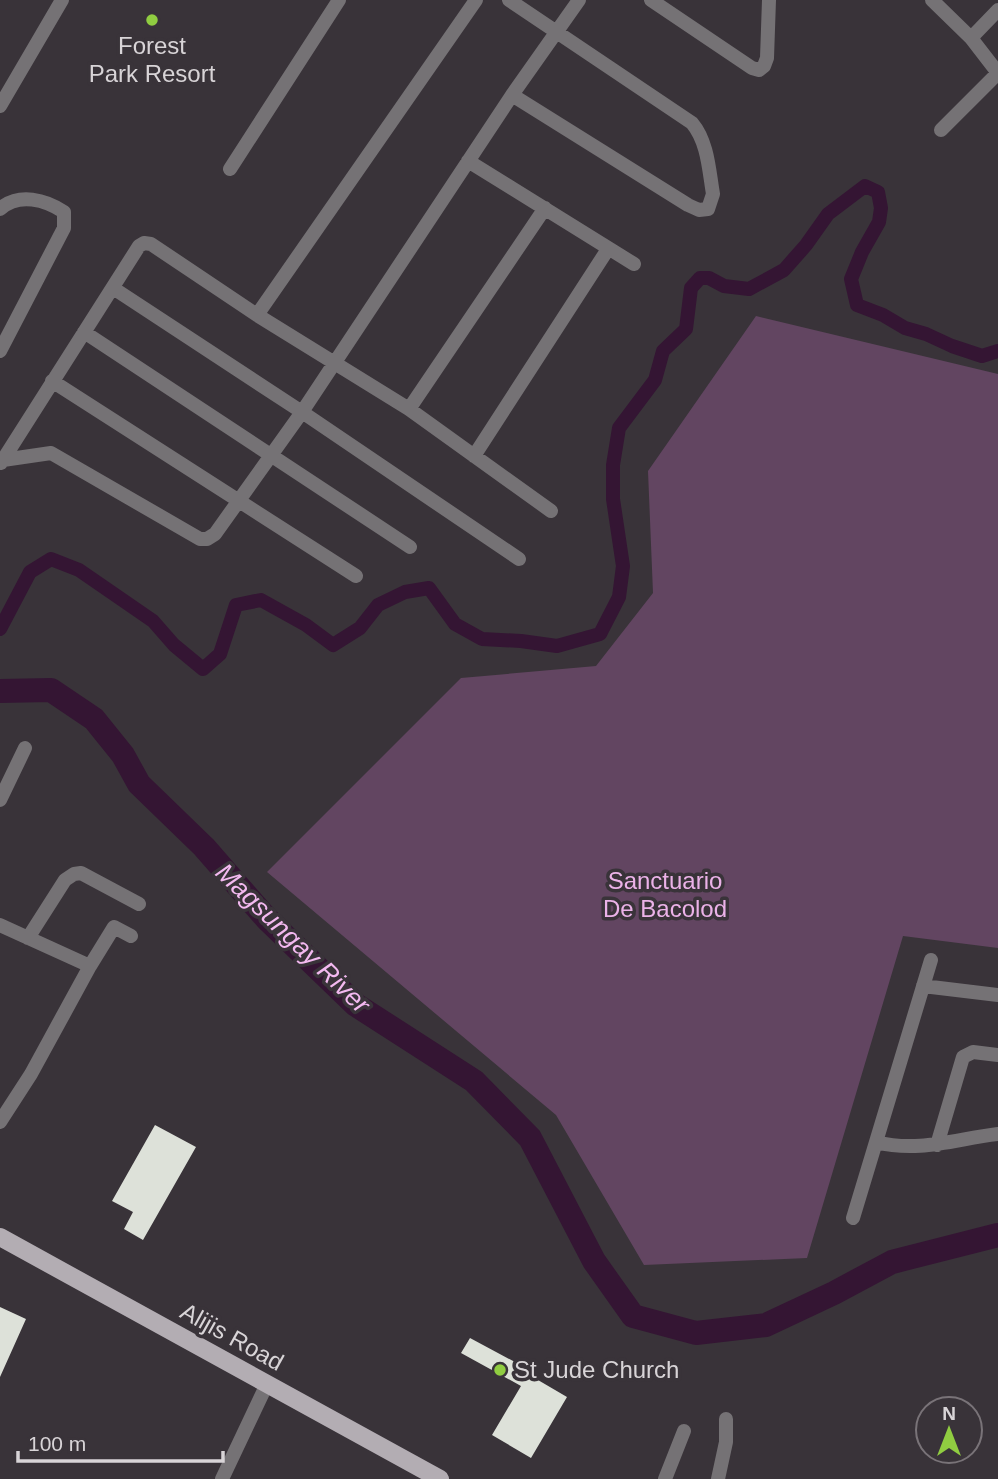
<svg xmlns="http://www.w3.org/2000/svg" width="998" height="1479" font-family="Arial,sans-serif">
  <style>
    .green { fill: #624561 }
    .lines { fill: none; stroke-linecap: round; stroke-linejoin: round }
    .canal { stroke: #341533; stroke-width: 14 }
    .river { stroke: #341533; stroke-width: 24 }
    .building { fill: #dde1d9 }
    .minor { stroke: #757275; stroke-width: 14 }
    .primary { stroke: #b3adb3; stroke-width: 18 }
    .poi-dot { fill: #90cd41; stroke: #393339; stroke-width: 2.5 }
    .labels { text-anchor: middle; stroke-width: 7; stroke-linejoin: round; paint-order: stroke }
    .poi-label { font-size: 24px; fill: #d8d4d7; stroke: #393339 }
    .park-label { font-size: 24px; fill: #ebb2e8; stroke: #393339 }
    .street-label { font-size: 24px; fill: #d8d4d7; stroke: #393339 }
    .water-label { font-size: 26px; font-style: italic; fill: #f3b9f0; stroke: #393339 }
  </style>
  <rect width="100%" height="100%" fill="#393339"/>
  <path class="green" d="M 756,316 L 998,374 L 998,948 L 903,936 L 807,1258 L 644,1265 L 556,1115 L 267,872 L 461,678 L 596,666 L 653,593 L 648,471 Z"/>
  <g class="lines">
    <path class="canal" d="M 0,629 L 30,572 L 51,559 L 79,570 L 153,621 L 174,645 L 203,669 L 220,654 L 236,605 L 261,600 L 306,625 L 333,645 L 360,628 L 378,605 L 405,592 L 429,588 L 455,624 L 482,639 L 521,641 L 557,646 L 600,634 L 619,597 L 623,566 L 613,499 L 613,465 L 619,428 L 655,380 L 663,351 L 686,329 L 691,288 L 700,278 L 709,278 L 724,286 L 749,289 L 784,270 L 806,245 L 828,214 L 865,186 L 878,192 L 881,208 L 879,222 L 862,252 L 851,279 L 857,305 L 883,315 L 905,328 L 926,334 L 952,346 L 982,356 L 998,351"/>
    <path class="river" d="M 0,691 L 51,690 L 94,719 L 123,755 L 139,784 L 204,847 L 267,919 L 356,1005 L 474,1081 L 530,1138 L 594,1261 L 633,1316 L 696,1333 L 766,1325 L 834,1293 L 892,1262 L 998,1235"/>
  </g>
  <path class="building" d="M 155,1125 L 196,1147 L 143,1240 L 124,1229 L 133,1212 L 112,1201 Z
    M 0,1307 L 26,1319 L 0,1377 Z
    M 470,1338 L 528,1369 L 526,1373 L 567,1397 L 531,1458 L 492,1435 L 521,1386 L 461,1353 Z"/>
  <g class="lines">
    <path class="minor" d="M 509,0 L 692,123 C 708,142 709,171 713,194 L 708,209 L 699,210 L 688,205 L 512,95
      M 651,0 L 752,68 L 759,70 L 764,66 L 767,58 L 769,0
      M 932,0 L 971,38 L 998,73
      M 971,38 L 998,10
      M 0,106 L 62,0
      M 941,130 L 998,73
      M 468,161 L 634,264
      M 230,169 L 339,0
      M 0,209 C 19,192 46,200 64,212 L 64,228 L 0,351
      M 113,288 L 302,412 L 519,559
      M 257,315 L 476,0
      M 84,332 L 410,547
      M 52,381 L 356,576
      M 409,409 L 545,208
      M 474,456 L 608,249
      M 3,460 L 51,453 L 200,539 L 207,539 L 215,534 L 302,412 L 512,95 L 579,0
      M 1,463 L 139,246 L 144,243 L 151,244 L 257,315 L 409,409 L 551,511
      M 0,800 L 25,748
      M 0,925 L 90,966 L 31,1074 L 0,1122
      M 28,938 L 65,880 L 74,874 L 81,873 L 139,904
      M 90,966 L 114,927 L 131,936
      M 923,986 L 998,995
      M 876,1142 C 919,1153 955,1139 998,1134
      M 937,1145 L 963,1057 L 973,1052 L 998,1055
      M 853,1218 L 931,960
      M 222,1479 L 267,1384
      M 665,1479 L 684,1431
      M 718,1479 L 726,1442 L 726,1419"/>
    <path class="primary" d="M 0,1237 L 440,1479"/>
  </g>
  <g class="poi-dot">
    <circle cx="152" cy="20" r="7"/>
    <circle cx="500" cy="1370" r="7"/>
  </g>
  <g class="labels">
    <g class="poi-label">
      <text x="152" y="54">Forest<tspan x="152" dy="28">Park Resort</tspan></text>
      <text x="514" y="1378" text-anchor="start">St Jude Church</text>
    </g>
    <g class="park-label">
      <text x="665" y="889">Sanctuario<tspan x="665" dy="28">De Bacolod</tspan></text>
    </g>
    <g class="street-label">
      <text transform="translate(232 1337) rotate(29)" y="8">Alijis Road</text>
    </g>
    <g class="water-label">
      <text transform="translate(293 938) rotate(44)" y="9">Magsungay River</text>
    </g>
  </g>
  <g transform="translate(949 1430)"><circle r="33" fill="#393339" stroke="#797378" stroke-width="2"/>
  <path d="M0-5L12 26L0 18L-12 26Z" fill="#90cd41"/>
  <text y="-10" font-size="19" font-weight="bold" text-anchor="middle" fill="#d8d4d7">N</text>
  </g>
  <path d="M18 1451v10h205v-10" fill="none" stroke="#d8d4d7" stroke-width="3.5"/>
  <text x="28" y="1451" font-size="21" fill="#d8d4d7" stroke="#393339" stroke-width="5" paint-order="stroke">100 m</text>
</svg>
